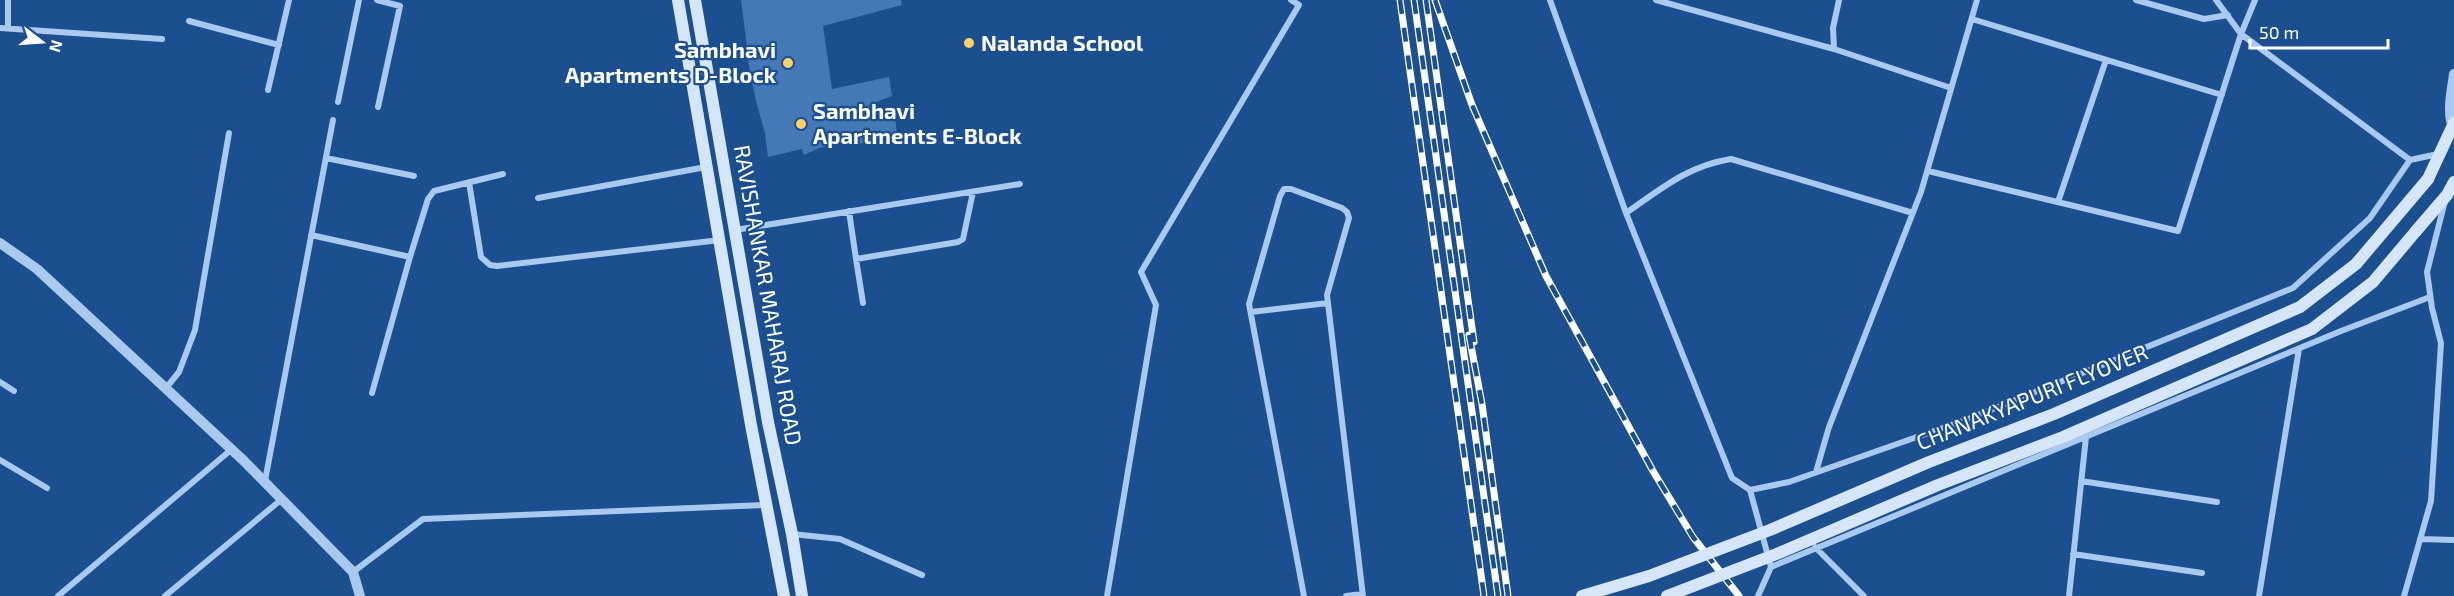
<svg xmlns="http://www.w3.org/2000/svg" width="2454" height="596" font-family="'Exo 2',sans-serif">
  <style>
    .building { fill: #4478b7 }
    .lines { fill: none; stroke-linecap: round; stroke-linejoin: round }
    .minor { stroke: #a9c9ee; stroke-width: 6 }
    .tertiary { stroke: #a9c9ee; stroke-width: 10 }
    .secondary { stroke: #d6e6fa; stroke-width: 12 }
    .rail-casing { stroke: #fff; stroke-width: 7 }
    .rail { stroke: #1b4f8f; stroke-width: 4.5; stroke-dasharray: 14; stroke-linecap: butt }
    .secondary-bridge { stroke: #d6e6fa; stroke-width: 12 }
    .poi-dot { fill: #ffd166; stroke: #1b4f8f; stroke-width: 2 }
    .labels { text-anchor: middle; stroke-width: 4.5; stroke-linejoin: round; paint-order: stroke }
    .poi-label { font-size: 22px; font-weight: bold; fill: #fff; stroke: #1b4f8f; text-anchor: start }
    .street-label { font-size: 22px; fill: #fff; stroke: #1b4f8f }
  </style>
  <rect width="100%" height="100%" fill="#1b4f8f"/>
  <path class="building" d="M 741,0 L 901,0 L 902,5 L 823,26 L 832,89 L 889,77 L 892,96 L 868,105 L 895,117 L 897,134 L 852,146 L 851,141 L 819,148 L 804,155 L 802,149 L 768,157 L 765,134 L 756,101 L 745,46 L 747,46 Z"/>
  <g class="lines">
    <path class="minor" d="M 377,0 L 400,6 L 378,107
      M 1550,0 L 1626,213 L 1732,478 L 1750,490 L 1789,482 L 1968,419 L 2293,288 L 2370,218 L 2410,160 L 2438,154
      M 1656,0 L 1834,49
      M 1839,0 L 1833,28 L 1834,49 L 1951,88
      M 2136,0 L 2204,19 L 2228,15
      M 2216,0 L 2241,34 L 2410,160
      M 1972,19 L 2222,95
      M 189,21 L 279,45
      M 0,28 L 162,39
      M 8,28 L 8,0
      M 268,90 L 289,0
      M 338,102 L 359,0
      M 326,158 L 414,176
      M 1928,171 L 2178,231 L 2241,34 L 2255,0
      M 469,182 L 481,257 L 490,265 L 497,266 L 720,240
      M 538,198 L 706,167
      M 2058,202 L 2106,60
      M 849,211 L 856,259 L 958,242 L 963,239 L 973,192
      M 1626,213 C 1661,189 1687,166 1731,159 L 1913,213
      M 735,230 L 1020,184
      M 311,235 L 410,257
      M 856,259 L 863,303
      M 1251,312 L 1328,303
      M 0,382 L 14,391
      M 166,388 L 179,372 L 195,330 L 229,133
      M 372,393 L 410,257 L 428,199 L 434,191 L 503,174
      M 0,460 L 47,488
      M 1816,472 L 1829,427 L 1921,192 L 1977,0
      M 265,481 L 333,120
      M 2081,481 L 2217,502
      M 1750,490 L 1771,567 L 2341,331 L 2430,297
      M 792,534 L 840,539 L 922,575
      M 2420,539 L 2454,540
      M 1815,547 L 1864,596
      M 2073,554 L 2202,573
      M 353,572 L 423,519 L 767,505
      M 58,596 L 232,449
      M 165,596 L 282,499
      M 1107,596 L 1156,305 L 1141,272 L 1299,5 L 1291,0
      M 1304,596 L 1249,304 L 1280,196 L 1284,189 L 1291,189 L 1342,208 L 1347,212 L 1349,218 L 1327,295 L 1363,596
      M 1346,596 L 1362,594
      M 1758,596 L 1771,567
      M 2069,596 L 2086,437
      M 2259,596 L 2299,349
      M 2404,596 L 2431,501 L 2441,343 L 2432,308 L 2427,272 L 2445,201"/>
    <path class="tertiary" d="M 2454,74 C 2452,90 2446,114 2454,129
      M 0,243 L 37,269 L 243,460 L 353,572 L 360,596"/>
    <path class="secondary" d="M 678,0 L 751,425 L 784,596
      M 695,0 L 768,422 L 792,534 L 802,596
      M 2428,179 L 2454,123
      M 2416,231 L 2447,195 L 2454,182"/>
    <g class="rail-casing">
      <path id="rail" d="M 1400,0 L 1484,596
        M 1414,0 L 1498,596
        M 1426,0 L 1474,342
        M 1435,0 L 1472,105 L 1546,276 L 1653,471 L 1693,537 L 1739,596
        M 1469,335 L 1482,404 L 1508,596"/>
    </g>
    <use href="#rail" class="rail"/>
    <path class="secondary-bridge" d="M 1582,596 L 1649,576 L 1770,530 L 1929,462 L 2054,414 L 2300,307 L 2356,264 L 2428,179
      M 1667,596 L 1779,553 L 1938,485 L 2063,437 L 2312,329 L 2373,282 L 2416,231"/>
  </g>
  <g class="poi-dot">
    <circle cx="969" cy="43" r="6"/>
    <circle cx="788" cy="63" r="6"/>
    <circle cx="801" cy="124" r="6"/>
  </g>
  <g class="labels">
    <g class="poi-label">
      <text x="981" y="51">Nalanda School</text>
      <text x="776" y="58" text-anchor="end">Sambhavi<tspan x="776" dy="25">Apartments D-Block</tspan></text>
      <text x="813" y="119">Sambhavi<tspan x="813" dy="25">Apartments E-Block</tspan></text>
    </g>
    <g class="street-label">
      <text transform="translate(768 295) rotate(80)" y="8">RAVISHANKAR MAHARAJ ROAD</text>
      <text transform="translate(2032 397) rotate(-22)" y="8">CHANAKYAPURI FLYOVER</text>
    </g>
  </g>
  <g transform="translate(42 42) rotate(107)" stroke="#1b4f8f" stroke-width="4.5" paint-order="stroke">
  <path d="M0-4.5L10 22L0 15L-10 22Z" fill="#ffffff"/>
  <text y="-9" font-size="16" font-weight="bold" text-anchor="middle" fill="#ffffff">N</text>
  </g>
  <path d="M2250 39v9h138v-9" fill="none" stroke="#ffffff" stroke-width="3"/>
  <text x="2259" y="39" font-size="18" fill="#ffffff" stroke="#1b4f8f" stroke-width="4.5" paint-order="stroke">50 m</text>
</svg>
